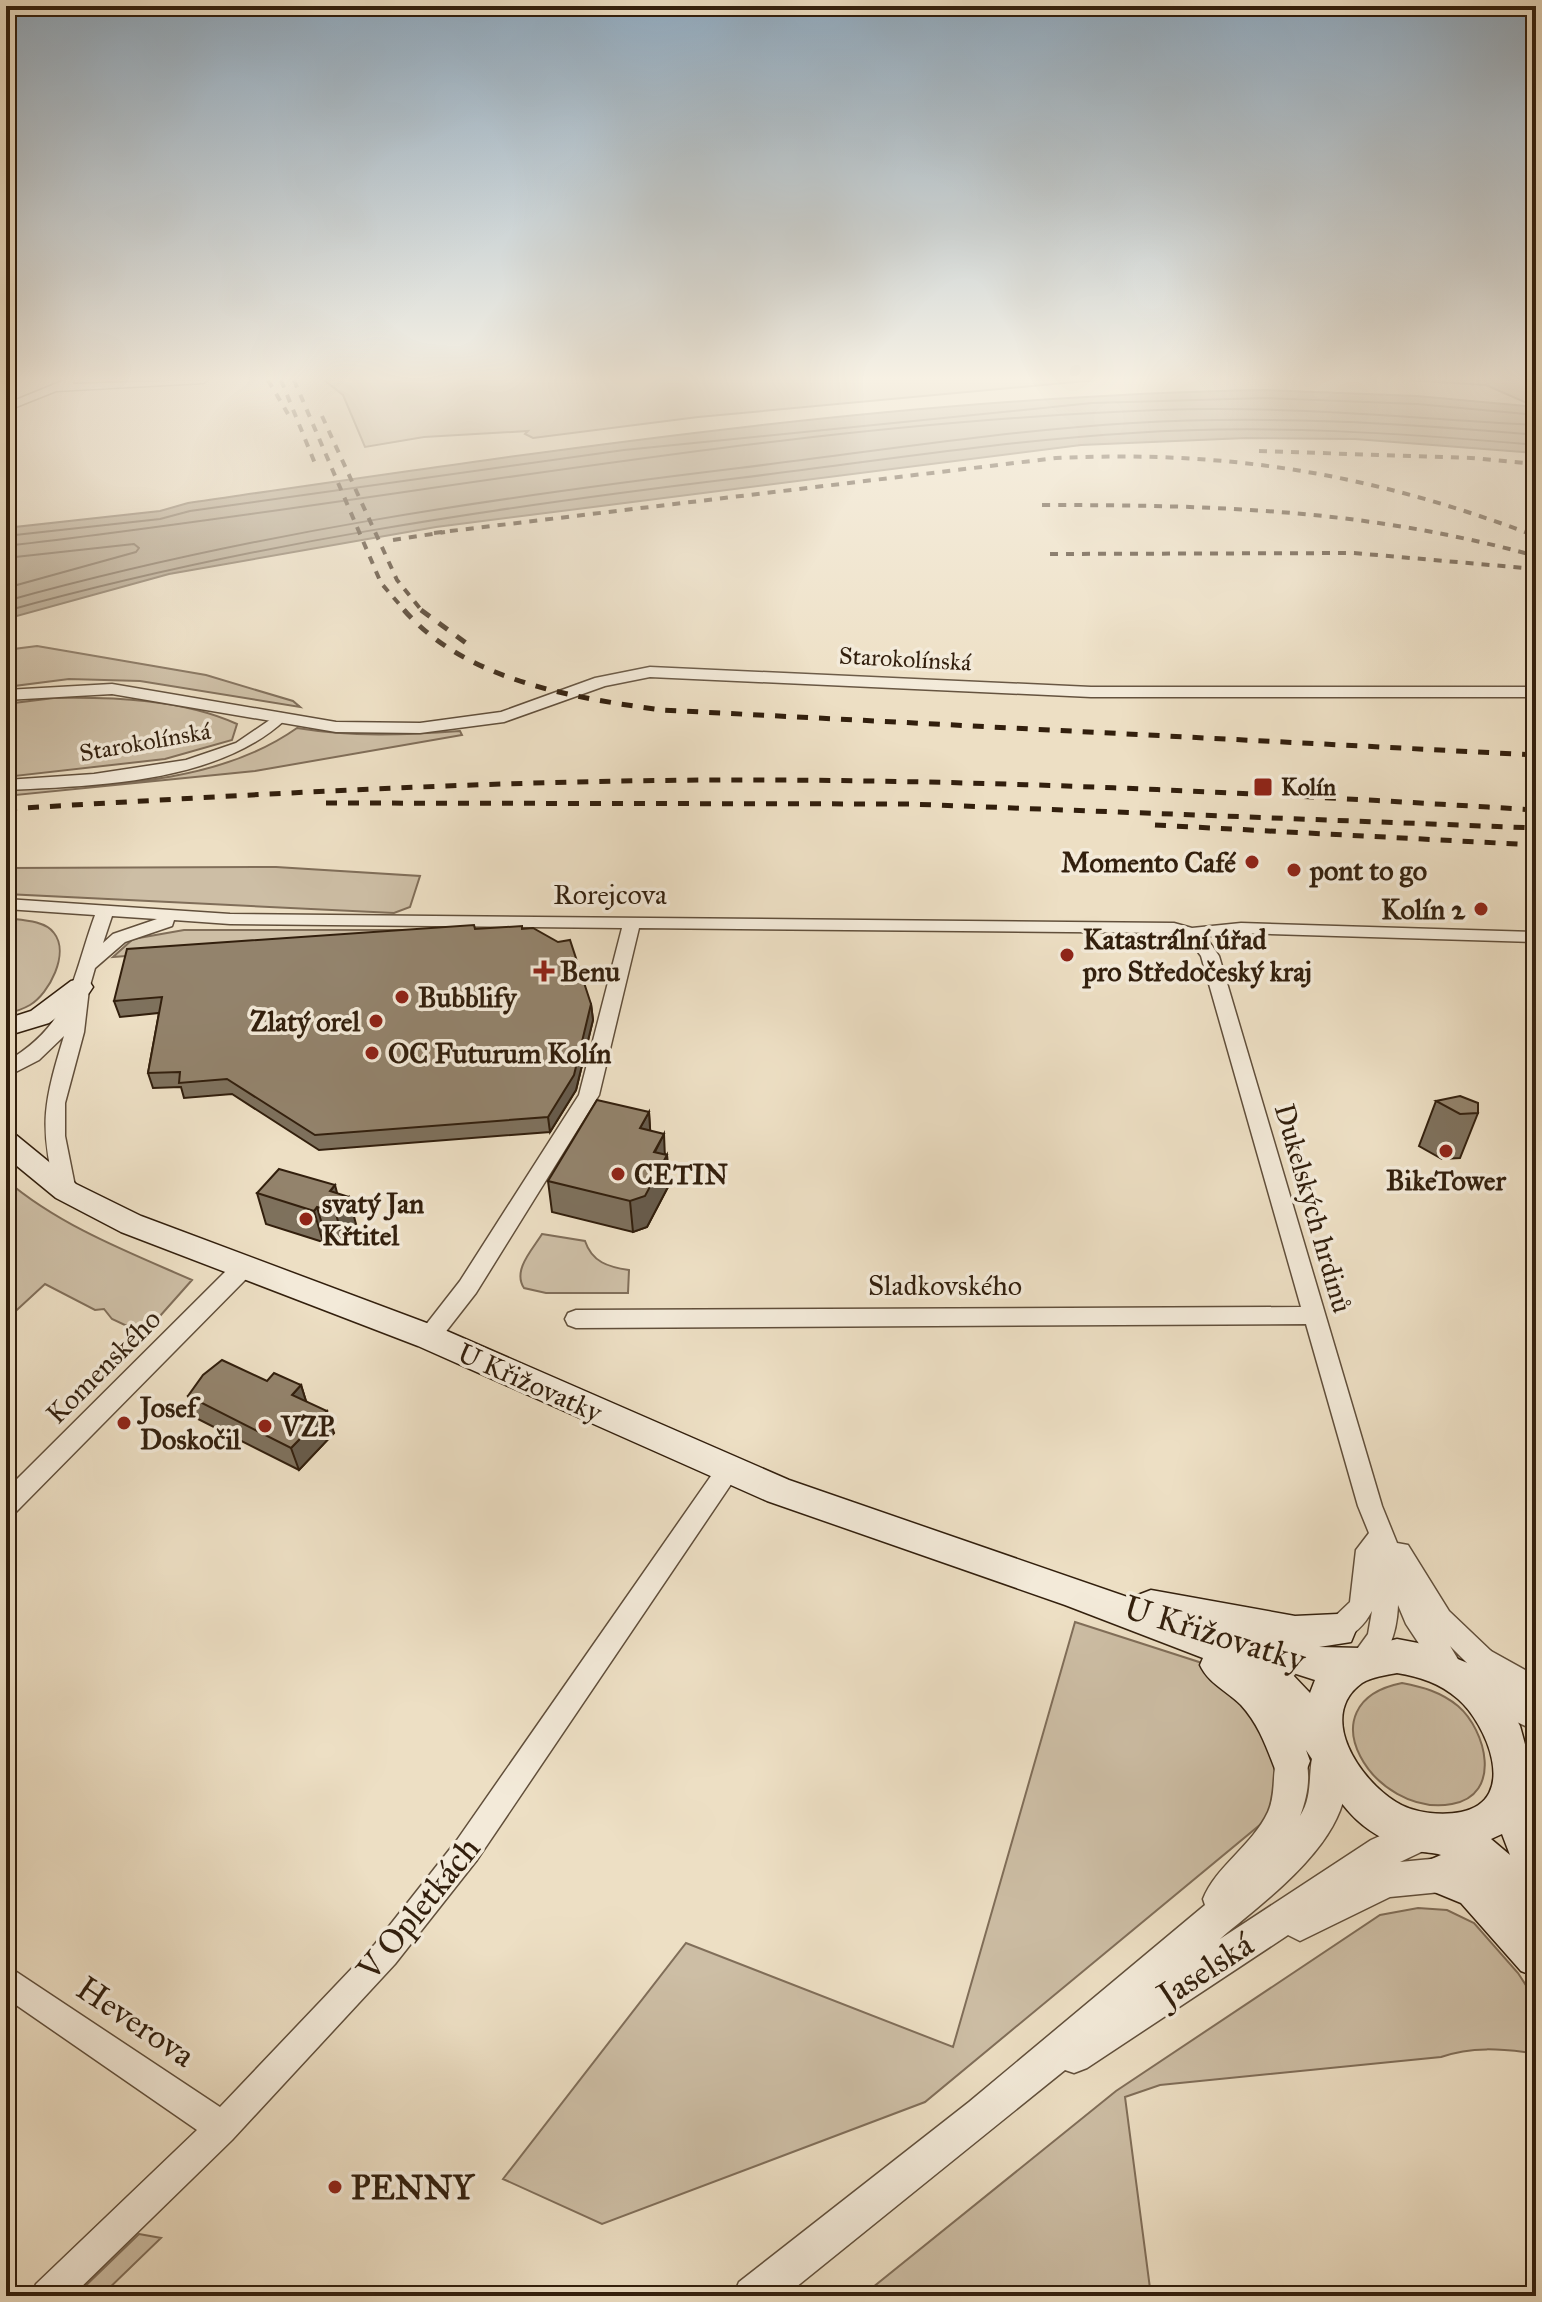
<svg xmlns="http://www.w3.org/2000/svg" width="1542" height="2302" font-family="'IM FELL Great Primer',serif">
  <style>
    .green { fill: #cdbea5; stroke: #806e59; stroke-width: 2 }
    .water { fill: #ad9e86; stroke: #7c6b56; stroke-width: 2 }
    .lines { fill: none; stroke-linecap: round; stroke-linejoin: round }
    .shore { stroke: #705e4a; stroke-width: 2 }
    .minor-casing { stroke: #614f3b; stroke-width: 3 }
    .tertiary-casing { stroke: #614f3b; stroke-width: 3 }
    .secondary-casing { stroke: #321f0d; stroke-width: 3 }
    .minor { fill: #f3ead9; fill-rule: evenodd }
    .tertiary { fill: #f3ead9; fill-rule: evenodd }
    .secondary { fill: #f3ead9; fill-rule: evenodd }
    .rail-far1 { stroke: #321f0d; stroke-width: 4; stroke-dasharray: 8 8; stroke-linecap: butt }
    .rail { stroke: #321f0d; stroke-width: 5; stroke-dasharray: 11 11; stroke-linecap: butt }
    .wall { fill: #7e715d; stroke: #321f0d; stroke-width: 2 }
    .shaded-wall { fill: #675c4c; stroke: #321f0d; stroke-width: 2 }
    .building { fill: #93836c; stroke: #321f0d; stroke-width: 2 }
    .poi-dot { fill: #8f2418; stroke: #f3ead9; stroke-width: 3 }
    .labels { text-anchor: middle; stroke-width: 7; stroke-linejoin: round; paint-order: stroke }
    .far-street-label { font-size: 24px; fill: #321f0d; stroke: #f3ead9 }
    .far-poi-label { font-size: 24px; font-weight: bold; fill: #321f0d; stroke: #f3ead9; text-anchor: start }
    .poi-label { font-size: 28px; font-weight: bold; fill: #321f0d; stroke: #f3ead9; text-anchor: start }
    .street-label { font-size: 28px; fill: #321f0d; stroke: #f3ead9 }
    .near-street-label { font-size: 34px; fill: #321f0d; stroke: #f3ead9 }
    .near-poi-label { font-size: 34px; font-weight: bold; fill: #321f0d; stroke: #f3ead9; text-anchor: start }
  </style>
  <rect width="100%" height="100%" fill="#eddfc4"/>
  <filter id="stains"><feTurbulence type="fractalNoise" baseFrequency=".0025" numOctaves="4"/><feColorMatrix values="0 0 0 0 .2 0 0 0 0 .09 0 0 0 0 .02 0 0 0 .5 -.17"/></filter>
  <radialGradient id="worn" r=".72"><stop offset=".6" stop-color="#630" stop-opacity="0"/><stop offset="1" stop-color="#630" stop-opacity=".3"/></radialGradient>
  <path class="green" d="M 324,380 L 1097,380 L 698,417 L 533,438 L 525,434 L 528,431 L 424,437 L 365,447 L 343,395 Z
    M 1404,380 L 1536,380 L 1536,407 L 1486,385 Z
    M 37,646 L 206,675 L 293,701 L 300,707 L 140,681 L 69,679 L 6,687 L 6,650 Z
    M 54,698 C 113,697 182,699 237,724 L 232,740 L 165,759 L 6,777 L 6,704 Z
    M 297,728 C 352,737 405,735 460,731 L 462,735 L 255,771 L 6,796 L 6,789 C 102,785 215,786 297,728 Z
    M 276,867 L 420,876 L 410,907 L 394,913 L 6,894 L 6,868 Z
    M 6,918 C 20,920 45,920 54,933 C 70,953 49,994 30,1005 C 23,1009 14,1012 6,1014 Z
    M 184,930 L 461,930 L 113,957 L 133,939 Z
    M 6,1180 C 60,1226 128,1252 192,1280 L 144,1334 L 112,1319 L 104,1309 L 95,1310 L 45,1284 L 6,1320 Z
    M 542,1234 L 585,1241 C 592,1262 608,1267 629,1270 L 628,1293 L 546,1293 L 524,1288 C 512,1270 533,1249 542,1234 Z
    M 1075,1622 L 1199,1662 L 1262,1712 L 1282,1789 L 1267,1819 L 925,2102 L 602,2224 L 503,2179 L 686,1943 L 953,2047 Z
    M 1402,1683 C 1423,1687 1441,1692 1458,1706 C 1486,1730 1503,1795 1452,1804 C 1374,1818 1302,1703 1402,1683 Z
    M 1418,1908 L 1447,1910 L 1474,1923 L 1518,1973 L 1536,2001 L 1536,2050 L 1533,2053 C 1501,2049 1472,2046 1441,2057 L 1160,2085 L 1125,2097 L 1151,2296 L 862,2296 L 1116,2091 L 1380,1915 Z
    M 139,2234 L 161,2238 L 101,2296 L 75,2296 Z"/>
  <path class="water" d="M 1266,390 L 1417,396 L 1536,407 L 1536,453 L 1355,439 L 1246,438 L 1081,445 L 436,527 L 169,574 L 6,619 L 6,528 L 160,511 L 188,503 C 545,451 905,396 1266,390 Z"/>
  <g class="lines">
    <path class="shore" d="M 6,536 L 160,519 L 190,511 L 624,450 L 1092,403 L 1266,398 L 1417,404 L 1536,415
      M 6,546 C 389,502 771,424 1158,410 C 1285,405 1409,418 1536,425
      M 6,558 L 134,544 L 139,548 L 136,552 L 6,588
      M 6,601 C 247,534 491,498 739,468 C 870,452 1001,431 1133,423 C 1267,415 1402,423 1536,435
      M 6,611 C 247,544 491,508 739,478 C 870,462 1001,441 1133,433 C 1267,424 1402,433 1536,445"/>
    <g class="minor-casing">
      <path id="minor" d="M 65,380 L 73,380 L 73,384 L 208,380 L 203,383 L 56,391 L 6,411 L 6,404 Z
        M 280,713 L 285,714 L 285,720 C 217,783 95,786 6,790 L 6,780 L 94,774 L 186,760 L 236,743 Z
        M 6,899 L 230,914 L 1174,923 L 1192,928 L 1241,923 L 1536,932 L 1536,942 L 1241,933 L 1206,937 L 1219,956 L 1382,1506 L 1397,1543 L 1408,1545 L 1449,1611 L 1491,1651 L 1495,1660 L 1491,1669 L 1482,1672 L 1473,1669 L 1450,1646 L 1465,1671 L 1461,1680 L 1452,1683 L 1443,1680 L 1406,1624 L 1398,1605 C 1397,1633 1388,1664 1360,1675 L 1351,1672 L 1347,1663 L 1368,1634 L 1372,1611 C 1364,1626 1354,1635 1338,1642 L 1329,1638 L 1325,1630 L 1329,1622 L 1350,1602 L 1356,1550 L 1369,1533 L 1358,1506 L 1306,1324 L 576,1328 L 568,1325 L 565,1319 L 568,1313 L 576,1310 L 1301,1307 L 1201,956 L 1190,941 L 1174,933 L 639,928 L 599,1095 L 476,1293 L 437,1343 L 429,1346 L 421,1343 L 418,1337 L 421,1331 L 460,1281 L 579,1095 L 622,928 L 230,924 L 174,920 L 172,926 L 125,942 L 95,968 L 89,989 L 84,1032 L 65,1103 L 65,1136 L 76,1191 L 66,1198 L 56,1191 C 38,1125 45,1099 64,1036 L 39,1060 L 6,1077 L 6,1062 C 72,1023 71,981 95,915 L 6,909 ZM 112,916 L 157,919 L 113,934 L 103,943 Z
        M 243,1260 L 251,1262 L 254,1268 L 251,1274 L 15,1513 L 6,1516 L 6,1490 L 235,1262 Z
        M 728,1460 L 736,1463 L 740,1470 L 736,1477 L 477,1860 L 395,1964 L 232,2140 L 72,2296 L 31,2296 L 36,2284 L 197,2130 L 6,1998 L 6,1965 L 220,2107 L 375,1944 L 457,1840 L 720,1463 Z"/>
    </g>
    <g class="tertiary-casing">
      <path id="tertiary" d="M 650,667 L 1091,687 L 1536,687 L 1536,697 L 1091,697 L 650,677 L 605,686 L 504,722 L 420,733 L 336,732 L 112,694 L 6,700 L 6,690 L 112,684 L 336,722 L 420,723 L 501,712 L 595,678 Z
        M 1482,1646 L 1536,1676 L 1536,1731 L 1469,1700 L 1464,1690 L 1469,1680 L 1479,1675 L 1471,1670 L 1466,1660 L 1471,1650 Z
        M 1328,1740 L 1340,1745 C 1374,1825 1271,1895 1220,1939 L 1371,1840 L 1424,1816 L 1436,1821 L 1441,1833 L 1436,1845 L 1400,1862 L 1441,1858 L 1453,1863 L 1458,1875 L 1453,1887 L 1441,1892 L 1390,1897 L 1300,1941 L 1288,1935 L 1087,2068 L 1074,2073 L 1065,2070 L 785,2296 L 733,2296 L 739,2282 L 969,2102 L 1205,1905 L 1203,1899 C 1216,1866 1252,1846 1268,1812 C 1277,1792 1271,1770 1279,1750 L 1291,1745 L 1303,1750 C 1312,1772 1308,1795 1300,1816 C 1315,1793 1306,1768 1316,1745 Z"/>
    </g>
    <g class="secondary-casing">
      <path id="secondary" d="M 80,979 L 89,981 L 93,987 L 89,993 L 49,1023 L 6,1036 L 6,1019 L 31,1011 L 71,981 Z
        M 6,1132 L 16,1135 L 76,1184 L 141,1216 L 440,1328 L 789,1480 L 1136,1600 L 1138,1595 L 1151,1590 L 1295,1616 L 1338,1614 L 1351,1618 L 1356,1630 L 1351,1642 L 1319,1647 L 1361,1648 L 1397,1639 L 1418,1643 L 1470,1664 L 1503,1694 L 1520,1726 L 1532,1770 L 1536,1821 L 1536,1977 L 1521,1971 L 1461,1903 L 1427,1889 L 1421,1875 L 1427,1861 L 1441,1855 C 1433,1852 1425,1853 1417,1851 C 1351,1833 1340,1800 1306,1750 L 1310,1761 L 1305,1774 L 1291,1779 L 1277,1774 C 1267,1749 1260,1726 1241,1705 C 1227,1691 1208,1683 1200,1665 L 1203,1658 L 1065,1605 L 767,1501 L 418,1346 L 121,1232 L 56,1198 L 6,1157 ZM 1290,1672 L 1315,1680 L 1310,1693 ZM 1397,1673 C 1420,1677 1440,1683 1458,1699 C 1486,1723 1520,1800 1461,1812 C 1441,1816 1413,1813 1396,1802 C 1360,1780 1316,1716 1362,1683 C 1371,1677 1387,1675 1397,1673 ZM 1502,1834 L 1510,1855 L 1491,1839 Z"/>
    </g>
    <use href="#minor" class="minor"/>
    <use href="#tertiary" class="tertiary"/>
    <use href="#secondary" class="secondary"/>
    <path class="rail-far1" d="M 268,380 L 288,414
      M 281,380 L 316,466
      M 294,380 L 381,583 L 406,612
      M 322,416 L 397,580 L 423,612
      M 1259,451 L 1471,458 L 1536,464
      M 1042,505 C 1217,505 1365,509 1536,556
      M 434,533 L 1056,458 C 1232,450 1371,474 1536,536
      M 393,540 L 445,532
      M 1050,554 L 1354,553 L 1536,569"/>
    <path class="rail" d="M 404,610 C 466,681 574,698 662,710 L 1536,755
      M 421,610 L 470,646
      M 326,803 L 909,804 L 1536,828
      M 6,809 C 242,795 477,781 713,780 C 988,779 1262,793 1536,810
      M 1155,825 L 1536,845"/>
  </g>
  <path class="wall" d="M 475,929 L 522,929 L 591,1004 L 593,1020 L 576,1090 L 550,1132 L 319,1150 L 232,1094 L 184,1098 L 181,1087 L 153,1088 L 148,1073 L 159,1013 L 120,1017 L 114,1001 Z
    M 1436,1101 L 1478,1113 L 1460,1158 L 1442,1159 L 1419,1146 Z
    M 649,1112 L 650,1131 L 665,1154 L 667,1155 L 669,1185 L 647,1227 L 633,1232 L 552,1212 L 548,1181 Z
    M 257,1193 L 337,1193 L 357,1228 L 344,1244 L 326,1238 L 323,1242 L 266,1224 Z
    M 267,1381 L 301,1385 L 306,1401 L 334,1433 L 299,1470 L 198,1419 L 188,1396 Z"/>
  <path class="shaded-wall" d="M 591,1004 L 593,1020 L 576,1090 L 550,1132 L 548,1117 Z
    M 649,1112 L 651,1143 L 640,1128 Z
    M 664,1134 L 665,1159 L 667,1155 L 669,1185 L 647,1227 L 633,1232 L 630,1201 Z
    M 335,1185 L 341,1208 L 349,1197 L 357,1228 L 344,1244 L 330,1191 Z
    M 317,1207 L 326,1238 L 323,1242 L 314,1211 Z
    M 301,1385 L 308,1408 L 292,1395 Z
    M 327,1411 L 334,1433 L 299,1470 L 291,1448 Z"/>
  <path class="building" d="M 474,925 L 475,929 L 522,926 L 522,929 L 533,928 L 558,942 L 570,940 L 591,1004 L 574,1075 L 548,1117 L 315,1135 L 227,1079 L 179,1083 L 180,1072 L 148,1073 L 162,997 L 114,1001 L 127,949 Z
    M 1460,1096 L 1478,1103 L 1478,1113 L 1460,1114 L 1436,1101 Z
    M 597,1100 L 649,1112 L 640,1128 L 664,1134 L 654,1152 L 667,1155 L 645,1196 L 630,1201 L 548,1181 Z
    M 279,1169 L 335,1185 L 330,1191 L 349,1197 L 336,1213 L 317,1207 L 314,1211 L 257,1193 Z
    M 222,1360 L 267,1381 L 274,1373 L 301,1385 L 292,1395 L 327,1411 L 291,1448 L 188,1396 L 203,1375 Z"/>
  <linearGradient id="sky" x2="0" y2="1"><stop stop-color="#90abc1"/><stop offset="0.54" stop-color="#f7f1e4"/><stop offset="1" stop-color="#f7f1e4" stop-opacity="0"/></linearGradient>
  <rect width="1542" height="702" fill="url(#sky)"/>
  <g class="poi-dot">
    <rect x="1253" y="777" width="20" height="20" rx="4"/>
    <circle cx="1252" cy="862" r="8"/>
    <circle cx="1294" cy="870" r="8"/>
    <circle cx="1481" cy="909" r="8"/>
    <circle cx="1067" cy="955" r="8"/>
    <path d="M540 959h8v8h8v8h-8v8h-8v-8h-8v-8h8z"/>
    <circle cx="402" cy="997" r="8"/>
    <circle cx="376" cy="1021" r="8"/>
    <circle cx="372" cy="1053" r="8"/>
    <circle cx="1446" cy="1151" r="8"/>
    <circle cx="618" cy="1174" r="8"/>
    <circle cx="306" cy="1219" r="8"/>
    <circle cx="124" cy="1423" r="8"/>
    <circle cx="265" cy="1426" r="8"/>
    <circle cx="335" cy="2187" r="8"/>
  </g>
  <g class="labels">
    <g class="far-street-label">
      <text transform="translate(905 659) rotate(3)" y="8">Starokolínská</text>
      <text transform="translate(145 742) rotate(-10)" y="8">Starokolínská</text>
    </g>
    <g class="far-poi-label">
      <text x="1281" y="795">Kolín</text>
    </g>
    <g class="poi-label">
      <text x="1236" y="872" text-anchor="end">Momento Café</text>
      <text x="1310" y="880">pont to go</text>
      <text x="1465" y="919" text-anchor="end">Kolín 2</text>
      <text x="1083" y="949">Katastrální úřad<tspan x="1083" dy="32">pro Středočeský kraj</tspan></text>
      <text x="560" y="981">Benu</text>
      <text x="418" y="1007">Bubblify</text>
      <text x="360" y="1031" text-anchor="end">Zlatý orel</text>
      <text x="388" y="1063">OC Futurum Kolín</text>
      <text x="634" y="1184">CETIN</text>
      <text x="1446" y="1190" text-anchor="middle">BikeTower</text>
      <text x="322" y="1213">svatý Jan<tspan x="322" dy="32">Křtitel</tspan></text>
      <text x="140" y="1417">Josef<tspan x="140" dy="32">Doskočil</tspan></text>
      <text x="281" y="1436">VZP</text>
    </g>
    <g class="street-label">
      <text x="610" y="904">Rorejcova</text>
      <text transform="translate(1314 1208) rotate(74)" y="10">Dukelských hrdinů</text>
      <text x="945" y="1295">Sladkovského</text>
      <text transform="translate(103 1366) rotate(-45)" y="10">Komenského</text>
      <text transform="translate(530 1382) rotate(24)" y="10">U Křižovatky</text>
    </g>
    <g class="near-street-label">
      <text transform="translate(1215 1633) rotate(17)" y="12">U Křižovatky</text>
      <text transform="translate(418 1908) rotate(-51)" y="12">V Opletkách</text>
      <text transform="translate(1205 1969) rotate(-33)" y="12">Jaselská</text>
      <text transform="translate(136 2021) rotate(34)" y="12">Heverova</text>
    </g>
    <g class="near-poi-label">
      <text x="351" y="2199">PENNY</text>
    </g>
  </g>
  <rect width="1542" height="2302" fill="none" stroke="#eddfc4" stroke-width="32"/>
  <rect x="8" y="8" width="1526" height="2286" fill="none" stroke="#321f0d" stroke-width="4"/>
  <rect x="16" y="16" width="1510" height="2270" fill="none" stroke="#321f0d" stroke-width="2"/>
  <rect width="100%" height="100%" filter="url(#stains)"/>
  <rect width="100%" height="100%" fill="url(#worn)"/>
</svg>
